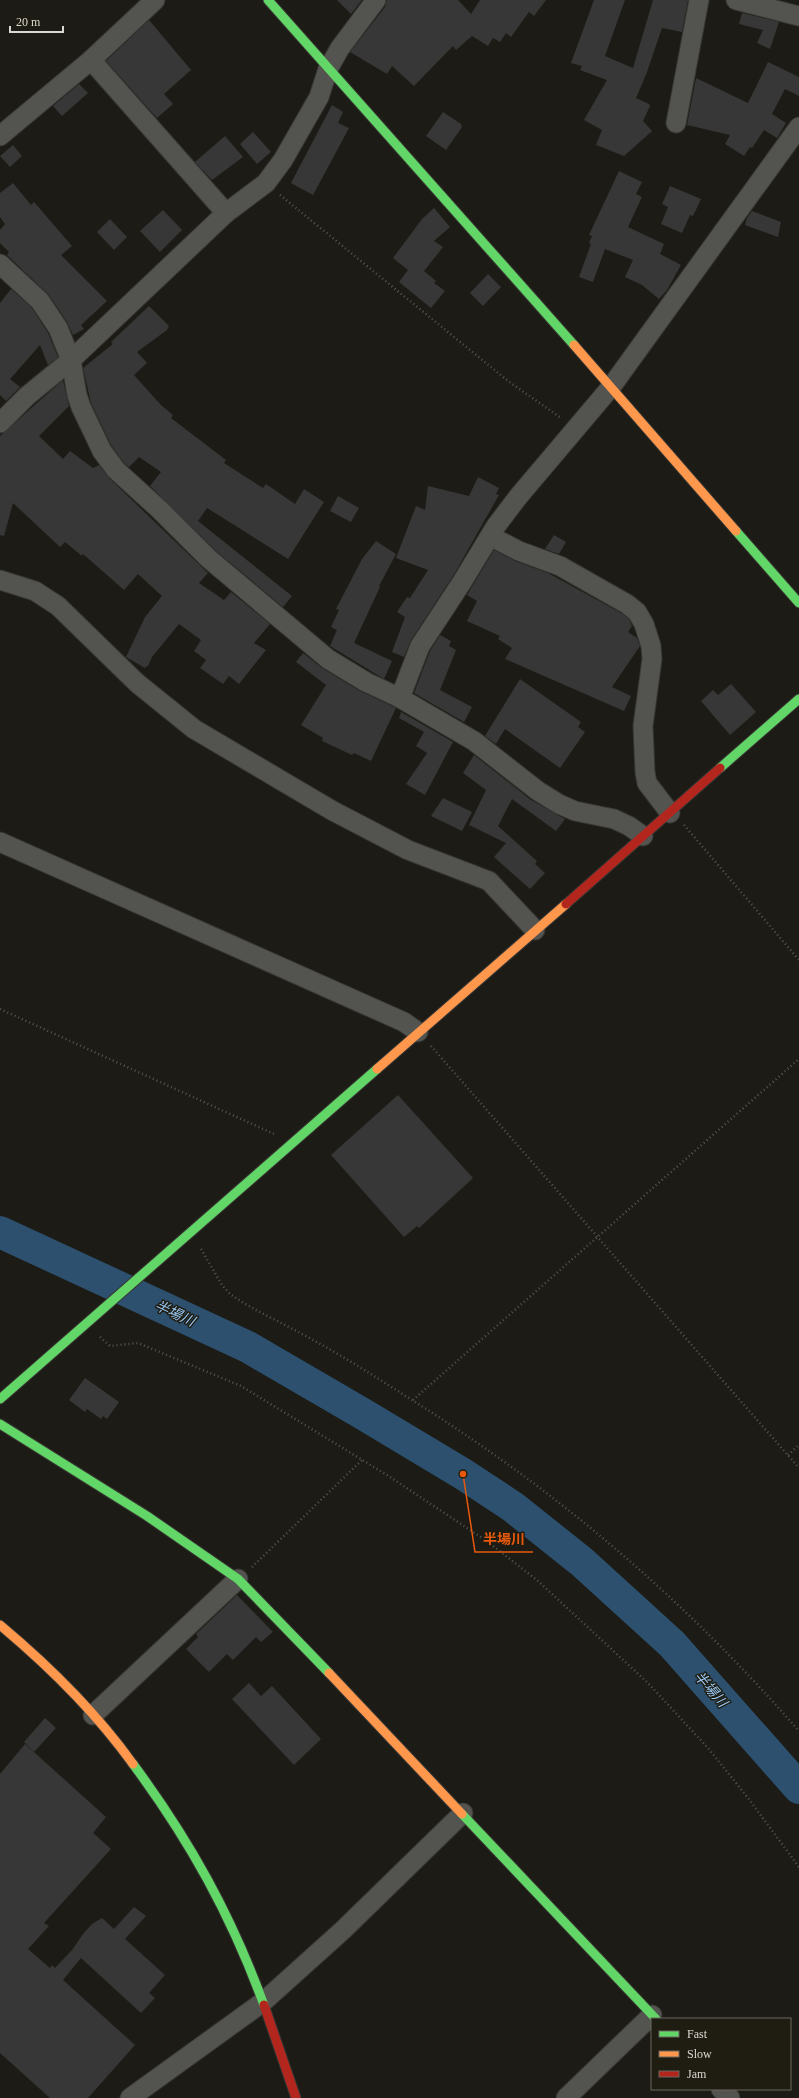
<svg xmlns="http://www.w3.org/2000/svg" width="799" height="2098" font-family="'Times New Roman','Noto Sans JP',serif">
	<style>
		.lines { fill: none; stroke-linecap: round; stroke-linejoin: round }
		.river { stroke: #2c506e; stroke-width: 32 }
		.building { fill: #383737 }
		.street-casing { stroke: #383734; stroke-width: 21 }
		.fast-casing { stroke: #383734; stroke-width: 11 }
		.slow-casing { stroke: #383734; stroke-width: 11 }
		.jam-casing { stroke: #383734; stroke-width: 11 }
		.path { stroke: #565651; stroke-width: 2.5; stroke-dasharray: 1 3; stroke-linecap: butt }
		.street { stroke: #53534f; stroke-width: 19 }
		.fast { stroke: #63d668; stroke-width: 9 }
		.slow { stroke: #ff974d; stroke-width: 9 }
		.jam { stroke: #b3261e; stroke-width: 9 }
		.labels { text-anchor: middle; stroke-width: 3; stroke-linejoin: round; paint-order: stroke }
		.water-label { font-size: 14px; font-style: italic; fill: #99c9f6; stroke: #1f1d12 }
		.leader { fill: none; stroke: #e8590c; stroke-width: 1.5 }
		.callout-dot { fill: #e8590c; stroke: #1f1d12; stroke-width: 1.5 }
		.callout-label { font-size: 14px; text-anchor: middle; font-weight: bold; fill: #e8590c; stroke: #1f1d12; stroke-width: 3; stroke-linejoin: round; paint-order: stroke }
	</style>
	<rect width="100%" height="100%" fill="#1c1b15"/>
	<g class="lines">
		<path class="river" d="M0,1232L248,1347L363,1414L463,1474L513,1507L582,1562L672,1644L799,1788"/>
	</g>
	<g class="building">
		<path d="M337,0H362L351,14Z"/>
		<path d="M387,0H458L471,14L480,0H546L534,16L529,12L511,37L506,33L500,42L493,38L488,46L472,36L456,50L453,46L414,86L392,66L387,74L350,52L385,7Z"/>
		<path d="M594,0H625L605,56L633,68L653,0H688L682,32L662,28L647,72L636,98L649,104L650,106L643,121L652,131L624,156L596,145L602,130L584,120L607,80L580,70L582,66L571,63Z"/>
		<path d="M742,13L779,22L770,49L757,43L763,30L739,24Z"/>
		<path d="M149,20L191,70L164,94L173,104L157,118L106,61Z"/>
		<path d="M768,62L799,77V96L785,89L772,114L786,123L777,138L764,130L752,148L750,147L744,156L725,144L730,135L687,125L696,78L748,103Z"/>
		<path d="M79,84L88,93L62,116L53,106Z"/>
		<path d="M332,105L343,112L338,123L349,128L313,195L291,183Z"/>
		<path d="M443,112L461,124L462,127L446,150L426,136Z"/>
		<path d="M253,132L271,152L257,164L240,144Z"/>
		<path d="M225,136L243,157L212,180L195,162Z"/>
		<path d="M13,145L22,156L10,167L0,156Z"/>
		<path d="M619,171L642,182L636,194L642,197L628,227L664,244L660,254L681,265L667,290L659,299L642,285L625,277L633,260L605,249L593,282L579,277L591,244L589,243L592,236L589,235Z"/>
		<path d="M13,183L31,205L34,202L72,246L61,255L107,301L81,325L84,329L73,335L67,322L49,295L7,255L9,252L0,243V230L5,224L0,217V193Z"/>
		<path d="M670,186L701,199L693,216L690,215L682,233L661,224L668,207L662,204Z"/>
		<path d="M434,208L450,227L434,241L443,247L424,271L436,281L434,283L445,291L431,308L399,282L408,270L393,258L422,219Z"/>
		<path d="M163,210L182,230L160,252L140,231Z"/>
		<path d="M752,211L781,222L778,237L745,225L747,218Z"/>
		<path d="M110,219L127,237L114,250L97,232Z"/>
		<path d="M488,274L501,287L483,306L470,293Z"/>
		<path d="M11,289L32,308L48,333L58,357L48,365L40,345L10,379L20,387L6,401L0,395V303Z"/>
		<path d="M149,306L169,326L167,330L137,352L147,363L134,375L161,405L173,415L171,418L226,460L224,463L263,488L266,484L295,504L304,489L324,502L288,559L207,508L198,521L292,596L283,607L215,550L150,486L161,472L139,457L129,467L124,463L111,445L91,403L83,368L113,344L111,342Z"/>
		<path d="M63,380L69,406L39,436L63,459L70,451L93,468L99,465L109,478L208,573L199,583L224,600L231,592L270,624L254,643L266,650L239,684L229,676L223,684L200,668L206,660L194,651L201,640L179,624L152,657L148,666H147L145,668L126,657L145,617L162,596L138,574L124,590L83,554L82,556L65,542L60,547L13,503L4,536L0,535V436Z"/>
		<path d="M478,477L499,488L496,494L499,495L453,576L411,640L404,657L392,652L405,617L397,612L407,597L410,598L428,570L396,558L416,506L425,510L428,486L469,496Z"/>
		<path d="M338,496L359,508L351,522L330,511Z"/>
		<path d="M554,535L566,542L559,554L545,549Z"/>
		<path d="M376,541L396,554L379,586L380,587L354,643L392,661L384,679L330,646L337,630L331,627L339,610L336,609L362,559Z"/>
		<path d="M494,550L515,561L548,573L621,613L629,619L632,626L628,632L637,638L640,646L612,687L631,696L624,711L505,659L512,648L498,639L500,636L467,621L477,601L467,595Z"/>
		<path d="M440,635L451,641L449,646L456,650L440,690L472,707L464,722L414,693L430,651Z"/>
		<path d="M303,653L322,668L360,691L396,708L371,761L354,753L352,755L322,741L323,738L301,725L326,685L296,662Z"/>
		<path d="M520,679L581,722L578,727L585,732L560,768L505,729L496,744L485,736Z"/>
		<path d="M731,684L756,712L730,735L701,701L713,690L718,695Z"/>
		<path d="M401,712L453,742L425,795L406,784L427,753L416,746L424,732L399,718Z"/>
		<path d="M474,755L531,800L565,819L556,831L512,799L498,826L537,861L535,864L545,873L530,889L494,857L506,843L469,825L486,790L463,773Z"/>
		<path d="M443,798L472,812L462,831L431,816Z"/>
		<path d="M398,1095L473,1178L419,1228L417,1226L404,1237L331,1155Z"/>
		<path d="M85,1378L119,1402L107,1419L103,1416L101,1419L87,1409L85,1412L69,1400Z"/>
		<path d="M237,1595L273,1632L261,1642L256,1637L233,1660L227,1654L209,1672L186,1649L198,1637L196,1634Z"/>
		<path d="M249,1683L261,1696L272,1686L321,1739L294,1765L232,1699Z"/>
		<path d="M45,1718L56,1728L34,1752L24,1742Z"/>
		<path d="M25,1744L106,1817L93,1833L111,1849L44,1923L49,1926L28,1949L50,1968L52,1965L55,1968L72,1950L83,1934L92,1924L102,1918L114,1929L134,1907L146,1916L125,1939L165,1975L149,1993L155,1998L141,2013L81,1958L63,1980L135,2045L88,2098H50L0,2053V1774Z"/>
	</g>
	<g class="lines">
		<defs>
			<g id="street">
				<path d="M736,0L799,16"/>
				<path d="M91,60L226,213"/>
				<path d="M676,123L699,0"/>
				<path d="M0,136L91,60L155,0"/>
				<path d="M0,264L40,301L58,328L71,360L77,395L81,407L102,451L116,470L159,509L208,558L328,659L366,682L400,698L474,741L538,791L559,804L575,811L614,819L629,826L643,836"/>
				<path d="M0,423L27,396L71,360L226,213L266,183L283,160L319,97L328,69L340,48L376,0"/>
				<path d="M490,536L519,551L560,566L627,604L637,612L644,624L651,646L652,659L643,726L645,772L647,783L670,813"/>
				<path d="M0,580L35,591L58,606L137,683L194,729L333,811L408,850L489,881L535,930"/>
				<path d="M400,698L420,646L462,582L496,526L518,497L611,387L799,127"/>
				<path d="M0,842L404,1022L418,1032"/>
				<path d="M93,1715L238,1579"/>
				<path d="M721,2089L730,2098"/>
				<path d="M130,2098L263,2002L343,1930L463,1813"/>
				<path d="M566,2098L652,2015"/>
			</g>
			<g id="fast">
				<path d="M268,0L574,345"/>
				<path d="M736,531L799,603"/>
				<path d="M720,768L799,699"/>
				<path d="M0,1399L377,1069"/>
				<path d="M0,1424L147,1516L238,1579L329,1673"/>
				<path d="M133,1764C190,1841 231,1915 264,2005"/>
				<path d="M462,1814L656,2019"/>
			</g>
			<g id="slow">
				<path d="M574,345L736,531"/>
				<path d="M377,1069L566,904"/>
				<path d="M0,1625C49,1666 95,1711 133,1764"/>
				<path d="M329,1673L462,1814"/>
			</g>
			<g id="jam">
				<path d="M566,904L720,768"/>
				<path d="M264,2005L296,2098"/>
			</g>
		</defs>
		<use href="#street" class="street-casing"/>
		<use href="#fast" class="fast-casing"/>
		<use href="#slow" class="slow-casing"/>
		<use href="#jam" class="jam-casing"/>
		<g class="path">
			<path d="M280,195L508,381L561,418"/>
			<path d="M684,825L799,960"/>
			<path d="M0,1009L274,1134"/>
			<path d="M431,1046L799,1468"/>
			<path d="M201,1249L222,1285L230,1294C256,1312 285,1324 313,1340C346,1358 379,1379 412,1400C559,1492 685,1600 799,1731"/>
			<path d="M100,1337L110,1346L138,1343L241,1386L387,1475L488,1542L538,1581L648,1683L708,1748L748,1798L799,1867"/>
			<path d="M413,1400L799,1059"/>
			<path d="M788,1455L799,1445"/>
			<path d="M252,1567L362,1460"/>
		</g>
		<use href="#street" class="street"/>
		<use href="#fast" class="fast"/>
		<use href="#slow" class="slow"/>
		<use href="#jam" class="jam"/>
	</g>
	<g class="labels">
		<g class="water-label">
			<text transform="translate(175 1313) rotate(25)" y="5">半場川</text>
			<text transform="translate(711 1689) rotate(49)" y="5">半場川</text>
		</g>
	</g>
	<path class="leader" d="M463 1474L475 1552H533"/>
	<circle class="callout-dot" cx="463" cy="1474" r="4"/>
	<g class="callout-label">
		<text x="504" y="1544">半場川</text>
	</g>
	<rect x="651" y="2018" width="140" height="72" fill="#1f1d12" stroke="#6a685f"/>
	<rect x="659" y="2031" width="20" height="6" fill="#63d668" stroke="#6a685f"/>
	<text x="687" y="2038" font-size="12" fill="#dad9d2">Fast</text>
	<rect x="659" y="2051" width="20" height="6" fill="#ff974d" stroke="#6a685f"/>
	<text x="687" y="2058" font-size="12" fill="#dad9d2">Slow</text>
	<rect x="659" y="2071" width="20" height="6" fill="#b3261e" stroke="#6a685f"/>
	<text x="687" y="2078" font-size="12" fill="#dad9d2">Jam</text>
	<path d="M10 26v6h53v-6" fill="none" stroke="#dad9d2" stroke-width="2"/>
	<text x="16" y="26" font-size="12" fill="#dad9d2" stroke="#1f1d12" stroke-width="3" paint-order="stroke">20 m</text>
</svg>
